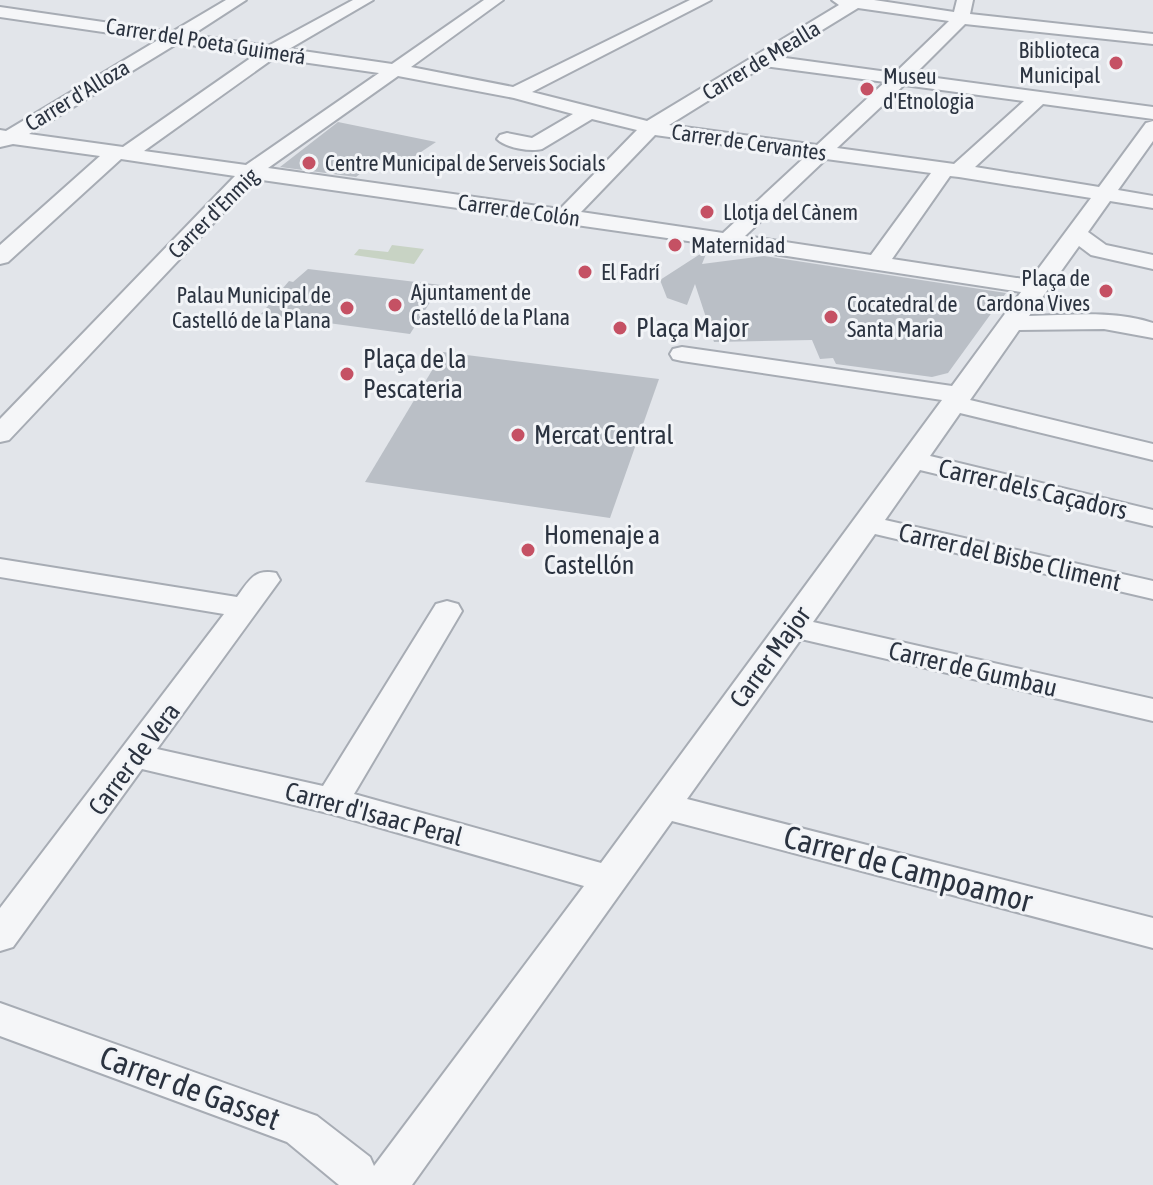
<svg xmlns="http://www.w3.org/2000/svg" width="1153" height="1185" font-family="'Asap Condensed',sans-serif">
	<style>
		.green { fill: #c8d3c4 }
		.building { fill: #babfc6 }
		.lines { fill: none; stroke-linecap: round; stroke-linejoin: round }
		.street-casing { stroke: #a7acb4; stroke-width: 4 }
		.street { fill: #f5f6f8; fill-rule: evenodd }
		.poi-dot { fill: #c55164; stroke: #f2f4f7; stroke-width: 3 }
		.labels { text-anchor: middle; stroke-width: 6; stroke-linejoin: round; paint-order: stroke }
		.far-street-label { font-size: 22px; fill: #2b3340; stroke: #f2f4f7 }
		.far-poi-label { font-size: 22px; fill: #2b3340; stroke: #f2f4f7; text-anchor: start }
		.poi-label { font-size: 26px; fill: #2b3340; stroke: #f2f4f7; text-anchor: start }
		.street-label { font-size: 26px; fill: #2b3340; stroke: #f2f4f7 }
		.near-street-label { font-size: 32px; fill: #2b3340; stroke: #f2f4f7 }
	</style>
	<rect width="100%" height="100%" fill="#e2e5ea"/>
	<path class="green" d="M392,245L424,249L414,264L354,255L359,249L388,252Z"/>
	<g class="building">
		<path d="M338,122L436,142L403,164L377,160L356,177L280,167Z"/>
		<path d="M708,249L702,264L764,256L1006,293L948,373L932,377L836,364L833,358L820,359L812,340L714,342L695,284L687,305L667,298L660,280Z"/>
		<path d="M308,269L441,285L410,334L261,314L289,281L293,282Z"/>
		<path d="M443,352L659,379L610,518L365,482Z"/>
	</g>
	<g class="lines">
		<defs>
			<path id="street" d="M226,0H246L192,35L268,46L353,0H373L289,49L392,64L484,0H503L411,67L513,87L690,0H711L532,92L647,121L839,5L832,0H874L954,12L957,0H973L970,14L1153,34V44L965,24L914,75L1153,107V119L1043,104L975,167L1099,187L1146,123L1153,121V141L1118,190L1153,196V208L1110,201L1088,232L1106,245L1153,255V269L1091,255L1079,246L1029,316C1070,315 1114,310 1153,323V338L1104,329L1019,330L970,400L1153,444V460L960,413L930,456L1153,510V526L920,470L885,520L1153,581V599L875,534L813,622L1153,699V721L801,639L687,799L1153,918V948L672,821L412,1185H339L287,1142L0,1036V1003L317,1116L370,1157L374,1166L584,886L332,814L142,769L13,947L0,951V908L224,614L0,577V559L237,597C249,581 254,568 276,573L280,580L157,749L323,786L436,604L447,601L458,604L462,611L354,794L601,863L942,400L682,361L673,359L670,354L673,349L682,347L952,386L1021,292L709,244L255,179L9,440L0,442V419L235,176L121,159L8,262L0,264V245L100,156L13,144L0,147V130L6,131L158,40L0,17V7L172,32ZM858,8L949,21L895,73L778,57ZM178,43L255,55L123,147L29,134ZM274,58L379,73L246,165L144,151ZM764,66L885,82L817,145L669,125ZM398,76L514,98L573,114L532,138L507,133L500,135L497,139C506,148 530,152 542,149L592,119L637,130L560,209L268,168ZM904,85L1024,101L954,164L837,148ZM655,135L806,156L723,233L581,212ZM826,159L931,173L871,255L745,236ZM950,176L959,177L1091,198L1030,280L892,259Z"/>
		</defs>
		<use href="#street" class="street-casing"/>
		<use href="#street" class="street"/>
	</g>
	<g class="poi-dot">
		<circle cx="1116" cy="63" r="8"/>
		<circle cx="867" cy="89" r="8"/>
		<circle cx="309" cy="163" r="8"/>
		<circle cx="707" cy="212" r="8"/>
		<circle cx="675" cy="245" r="8"/>
		<circle cx="585" cy="272" r="8"/>
		<circle cx="1106" cy="291" r="8"/>
		<circle cx="395" cy="305" r="8"/>
		<circle cx="347" cy="308" r="8"/>
		<circle cx="831" cy="317" r="8"/>
		<circle cx="620" cy="328" r="8"/>
		<circle cx="347" cy="374" r="8"/>
		<circle cx="518" cy="435" r="8"/>
		<circle cx="528" cy="550" r="8"/>
	</g>
	<g class="labels">
		<g class="far-street-label">
			<text transform="translate(206 41) rotate(9)" y="8">Carrer del Poeta Guimerá</text>
			<text transform="translate(761 60) rotate(-31)" y="8">Carrer de Mealla</text>
			<text transform="translate(77 95) rotate(-31)" y="8">Carrer d'Alloza</text>
			<text transform="translate(749 142) rotate(8)" y="8">Carrer de Cervantes</text>
			<text transform="translate(519 210) rotate(8)" y="8">Carrer de Colón</text>
			<text transform="translate(213 213) rotate(-45)" y="8">Carrer d'Enmig</text>
		</g>
		<g class="far-poi-label">
			<text x="1100" y="58" text-anchor="end">Biblioteca<tspan x="1100" dy="25">Municipal</tspan></text>
			<text x="883" y="84">Museu<tspan x="883" dy="25">d'Etnologia</tspan></text>
			<text x="325" y="171">Centre Municipal de Serveis Socials</text>
			<text x="723" y="220">Llotja del Cànem</text>
			<text x="691" y="253">Maternidad</text>
			<text x="601" y="280">El Fadrí</text>
			<text x="1090" y="286" text-anchor="end">Plaça de<tspan x="1090" dy="25">Cardona Vives</tspan></text>
			<text x="411" y="300">Ajuntament de<tspan x="411" dy="25">Castelló de la Plana</tspan></text>
			<text x="331" y="303" text-anchor="end">Palau Municipal de<tspan x="331" dy="25">Castelló de la Plana</tspan></text>
			<text x="847" y="312">Cocatedral de<tspan x="847" dy="25">Santa Maria</tspan></text>
		</g>
		<g class="poi-label">
			<text x="636" y="337">Plaça Major</text>
			<text x="363" y="368">Plaça de la<tspan x="363" dy="30">Pescateria</tspan></text>
			<text x="534" y="444">Mercat Central</text>
			<text x="544" y="544">Homenaje a<tspan x="544" dy="30">Castellón</tspan></text>
		</g>
		<g class="street-label">
			<text transform="translate(1033 489) rotate(13)" y="9">Carrer dels Caçadors</text>
			<text transform="translate(1010 557) rotate(13)" y="9">Carrer del Bisbe Climent</text>
			<text transform="translate(770 657) rotate(-54)" y="9">Carrer Major</text>
			<text transform="translate(973 669) rotate(13)" y="9">Carrer de Gumbau</text>
			<text transform="translate(134 759) rotate(-53)" y="9">Carrer de Vera</text>
			<text transform="translate(374 814) rotate(15)" y="9">Carrer d'Isaac Peral</text>
		</g>
		<g class="near-street-label">
			<text transform="translate(908 869) rotate(15)" y="11">Carrer de Campoamor</text>
			<text transform="translate(190 1088) rotate(20)" y="11">Carrer de Gasset</text>
		</g>
	</g>
</svg>
